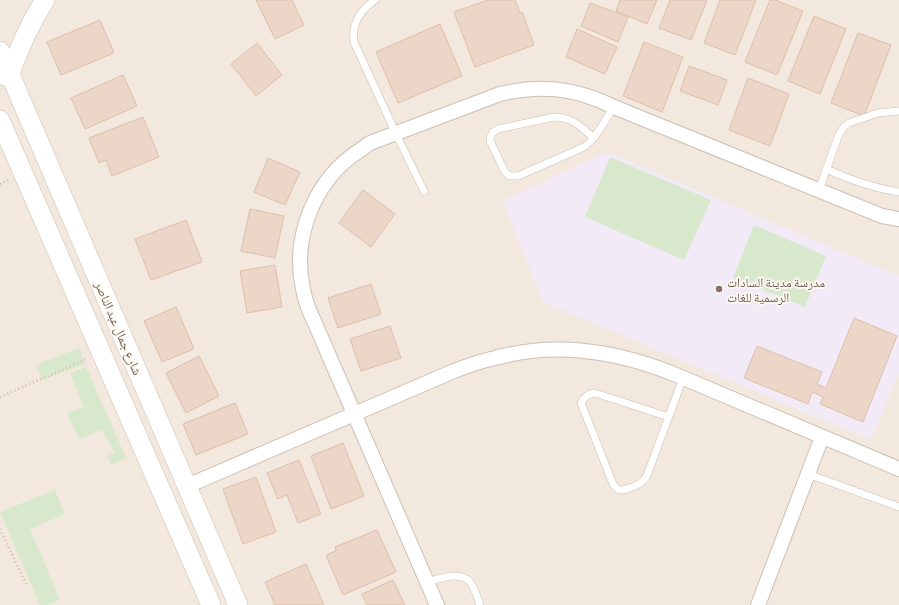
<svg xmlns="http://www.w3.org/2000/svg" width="899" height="605" font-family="'Sofia Sans Condensed','Noto Naskh Arabic',sans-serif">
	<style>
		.residential { fill: #f2e8dd }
		.education { fill: #f3eaf8 }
		.green { fill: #d8e8cd }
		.building { fill: #ebd6c7; stroke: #debfab }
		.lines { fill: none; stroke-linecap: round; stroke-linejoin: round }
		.lane-casing { stroke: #cdbfb4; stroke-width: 8 }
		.street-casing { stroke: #cdbfb4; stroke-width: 16 }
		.secondary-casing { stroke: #cfbfb2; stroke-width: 20 }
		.path { stroke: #d3bbab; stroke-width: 2.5; stroke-dasharray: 1 3; stroke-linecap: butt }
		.lane { stroke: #fff; stroke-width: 7 }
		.street { stroke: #fff; stroke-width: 14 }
		.secondary { stroke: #fff; stroke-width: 19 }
		.education-dot { fill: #8d6e63; stroke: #fefaf4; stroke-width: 1.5 }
		.labels { text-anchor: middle; stroke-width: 3.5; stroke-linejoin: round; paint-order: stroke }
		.education-label { font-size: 13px; fill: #785e54; stroke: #fefaf4; text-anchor: start }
		.street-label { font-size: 13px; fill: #755f52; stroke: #fefaf4 }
	</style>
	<rect width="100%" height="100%" fill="#fbf6ee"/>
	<rect class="residential" x="0" y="0" width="899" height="605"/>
	<path class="education" d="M607,152L899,276V373L871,440L543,302L503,201Z"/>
	<g class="green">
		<path d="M610,157L711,200L684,260L585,217Z"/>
		<path d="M754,225L826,256L805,307L733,278Z"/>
		<path d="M79,348L85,364L42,380L36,365Z"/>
		<path d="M86,367L126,458L111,465L107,456L115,453L102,430L79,439L67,413L84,407L70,373Z"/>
		<path d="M55,490L65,514L30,529L60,600L47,605H40L0,512Z"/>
	</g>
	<g class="building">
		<path d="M256,0H292L304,25L275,39Z"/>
		<path d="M488,0H515L520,13L522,12L534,45L475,67L454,12Z"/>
		<path d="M620,0H657L647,24L616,11Z"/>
		<path d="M670,0H707L691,40L659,28Z"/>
		<path d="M720,0H756L735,55L704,43Z"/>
		<path d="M770,0H775L803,11L777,75L745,62Z"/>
		<path d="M590,3L628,17L618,42L581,26Z"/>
		<path d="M814,16L846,29L820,94L788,81Z"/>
		<path d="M100,20L114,53L61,75L47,42Z"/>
		<path d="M440,24L462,76L398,103L376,52Z"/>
		<path d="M577,29L617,47L605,74L566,57Z"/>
		<path d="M858,33L891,45L864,116L831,103Z"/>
		<path d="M644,42L683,57L662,112L623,96Z"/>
		<path d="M257,43L282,75L256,96L231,64Z"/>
		<path d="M689,66L727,80L718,105L680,91Z"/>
		<path d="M123,75L137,106L85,129L71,98Z"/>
		<path d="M748,78L789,94L770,146L729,130Z"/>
		<path d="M143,117L159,157L112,176L106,160L99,163L89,138Z"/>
		<path d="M268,158L300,172L285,205L254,192Z"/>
		<path d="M363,190L395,214L371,247L339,223Z"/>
		<path d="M250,209L284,216L275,258L241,251Z"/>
		<path d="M186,220L202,262L151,280L135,239Z"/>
		<path d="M275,265L282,307L247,313L240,271Z"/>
		<path d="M371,284L381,314L338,328L328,298Z"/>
		<path d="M176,307L194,349L162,362L144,321Z"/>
		<path d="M854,318L897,336L863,422L820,404L823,397L812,392L808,404L744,378L757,346L822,372L817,384L826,388Z"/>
		<path d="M390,326L401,358L361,371L350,339Z"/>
		<path d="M199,356L219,396L186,413L166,373Z"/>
		<path d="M235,403L248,434L196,455L183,424Z"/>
		<path d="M343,443L364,496L331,509L311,456Z"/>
		<path d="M299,460L321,514L298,523L287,495L278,499L267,473Z"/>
		<path d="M256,477L276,532L243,544L223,489Z"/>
		<path d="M377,530L396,572L343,595L326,555L336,551L335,547Z"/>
		<path d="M306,564L324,605H275L265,582Z"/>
		<path d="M393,580L405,605H367L362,594Z"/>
	</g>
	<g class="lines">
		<defs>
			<g id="lane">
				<path d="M375,0C359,12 352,23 354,42L396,134L424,191"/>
				<path d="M594,138C580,126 574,118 554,117L498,129C492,132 490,135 490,141L505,172L510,176H518L584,147L594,138L614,107"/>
				<path d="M826,169C850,180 873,188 899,192"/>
				<path d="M819,190L839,134L844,127L849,123L878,113L899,111"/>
				<path d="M669,417L595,393C588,394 584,397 581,403L613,484C615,487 617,490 621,490C626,490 639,485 643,481C645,479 647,476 648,473L683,378"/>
				<path d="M808,474L899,507"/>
				<path d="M427,582C439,579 459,570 470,582C474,586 478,599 480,605"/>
			</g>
			<g id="street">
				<path d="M187,486L454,371C467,366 481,361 495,358C555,342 611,350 669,372L899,469"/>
				<path d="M437,605L314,321C309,311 305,300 303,289C293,244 309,195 343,163C351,156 360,150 370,143L500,94C541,84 576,88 614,107L882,216L899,219"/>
				<path d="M758,605L822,437"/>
			</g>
			<g id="secondary">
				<path d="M0,51L238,605"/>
				<path d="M5,76L10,74C19,48 30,23 45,0"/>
				<path d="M0,120L211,605"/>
			</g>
		</defs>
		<use href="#lane" class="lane-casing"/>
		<use href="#street" class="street-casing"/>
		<use href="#secondary" class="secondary-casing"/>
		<g class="path">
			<path d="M0,184L9,180"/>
			<path d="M0,397L87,359"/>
			<path d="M0,529L26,584"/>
		</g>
		<use href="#lane" class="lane"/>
		<use href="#street" class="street"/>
		<use href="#secondary" class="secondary"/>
	</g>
	<circle class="education-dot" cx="719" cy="289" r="4"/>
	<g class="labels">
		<g class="education-label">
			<text x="727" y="287">مدرسة مدينة السادات<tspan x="727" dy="15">الرسمية للغات</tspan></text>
		</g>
		<g class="street-label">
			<text transform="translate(119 328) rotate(67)" y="5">شارع جمال عبد الناصر</text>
		</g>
	</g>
</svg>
